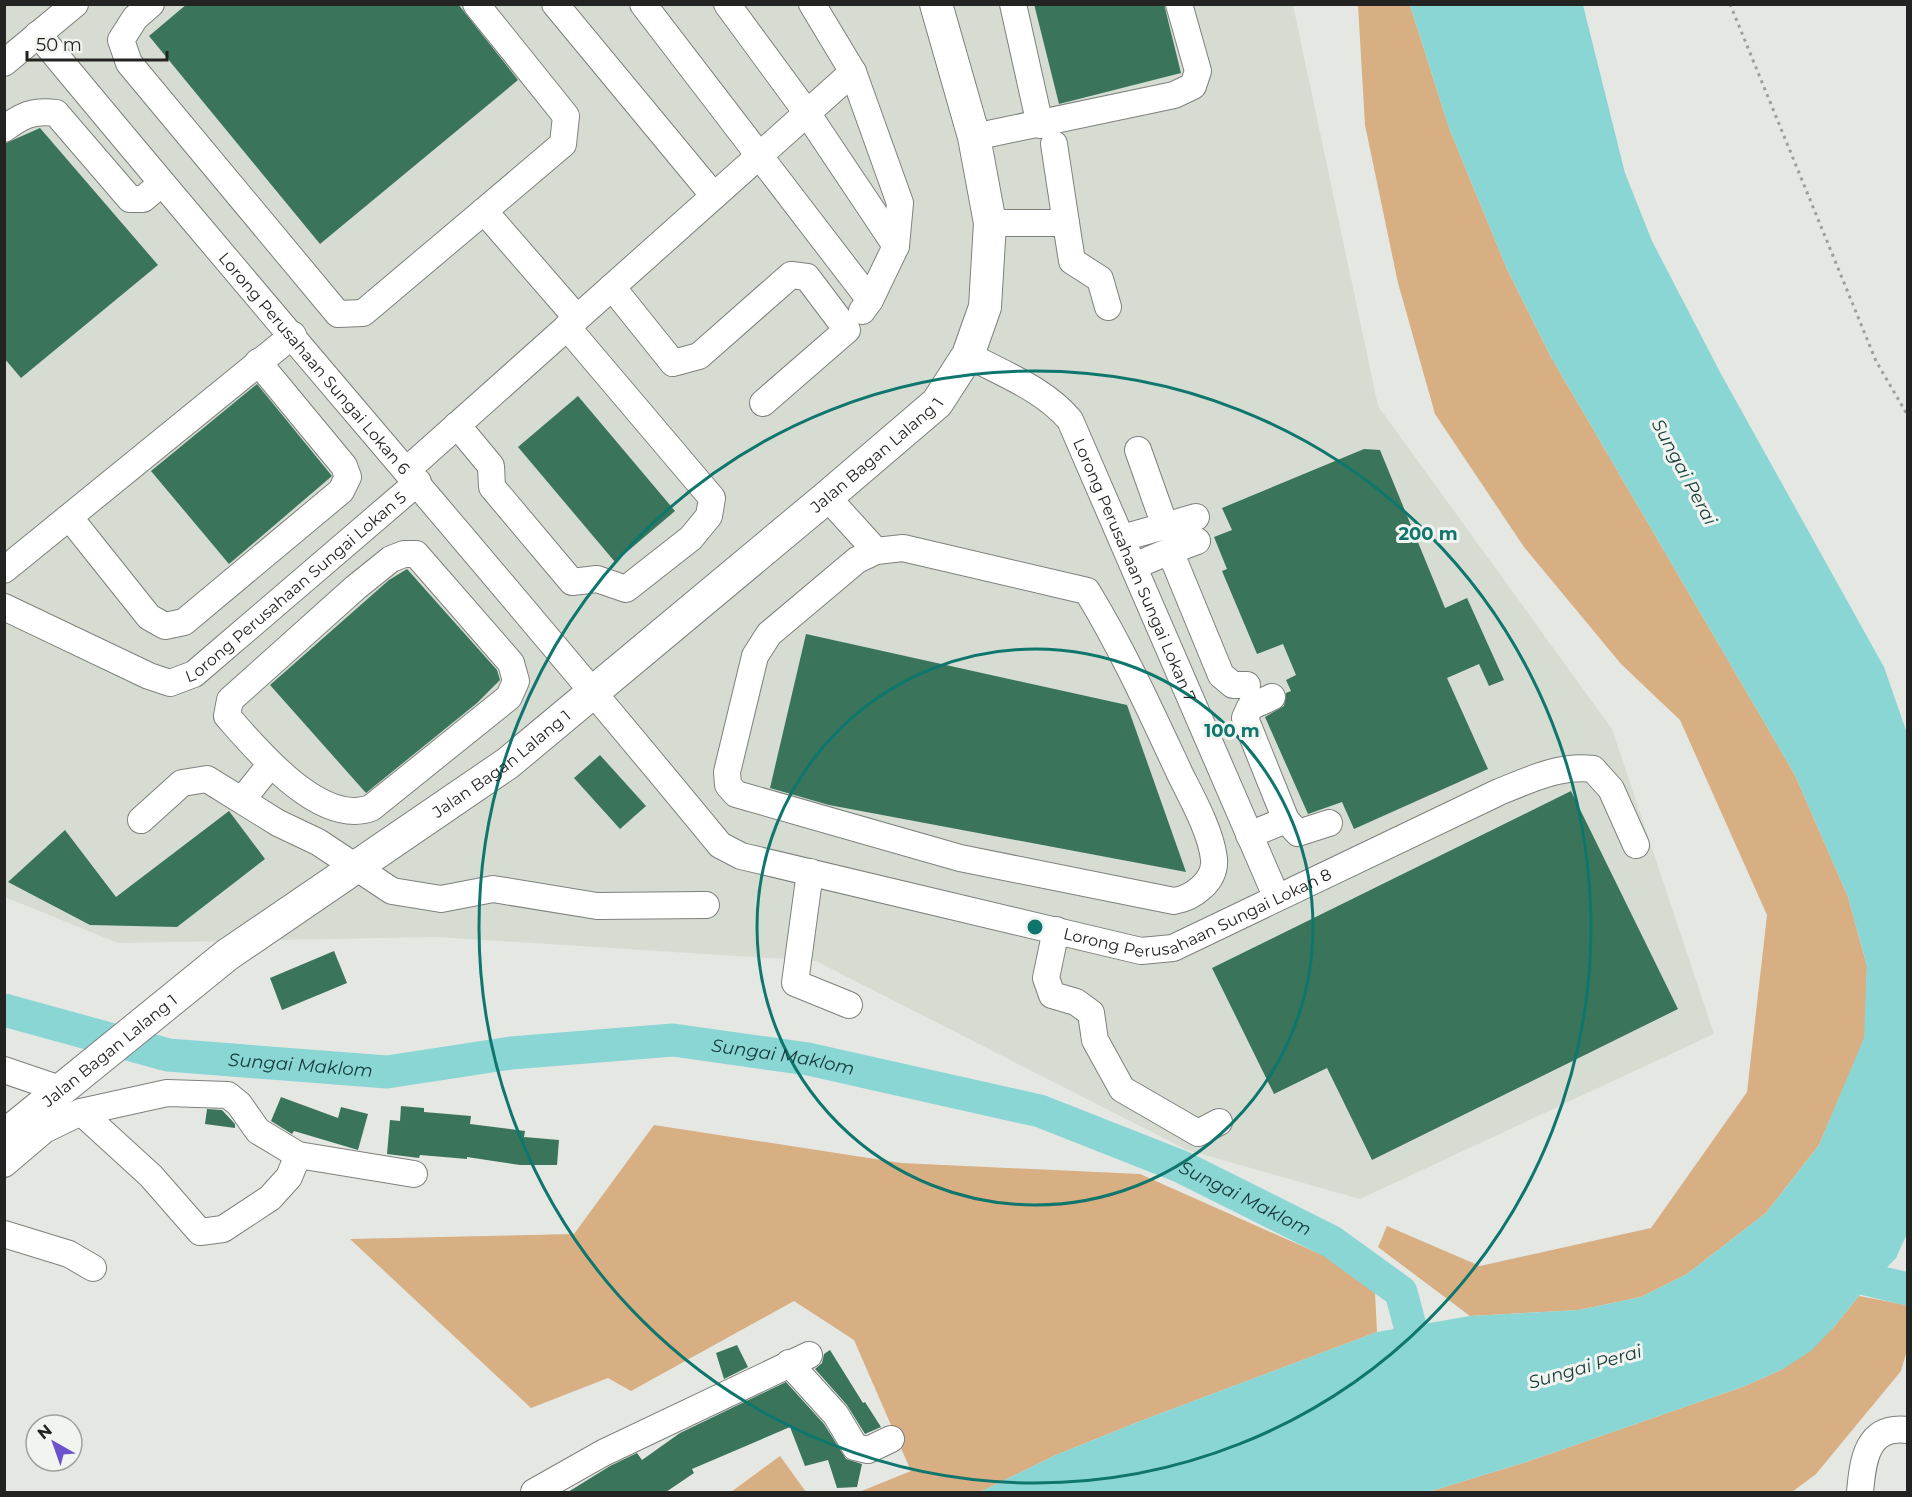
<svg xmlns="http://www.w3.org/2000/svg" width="1912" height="1497" font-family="Montserrat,sans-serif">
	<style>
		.built { fill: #d6dcd2 }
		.forest { fill: #d7af82 }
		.water { fill: #8ad6d5 }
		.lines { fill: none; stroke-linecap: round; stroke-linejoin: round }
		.river { stroke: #8ad6d5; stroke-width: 33 }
		.building { fill: #3a755b }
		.minor-casing { stroke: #7e807d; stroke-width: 28 }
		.major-casing { stroke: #7e807d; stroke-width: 34 }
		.path { stroke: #9e9f9c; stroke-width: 3; stroke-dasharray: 3 4.5; stroke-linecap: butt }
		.minor { stroke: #fff; stroke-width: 26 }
		.major { stroke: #fff; stroke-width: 32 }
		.ring { fill: none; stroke: #0f766e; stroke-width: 3 }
		.labels { text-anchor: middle; stroke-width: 6; stroke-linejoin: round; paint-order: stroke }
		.street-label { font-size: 16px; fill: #232322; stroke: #f2f4f0 }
		.water-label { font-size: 18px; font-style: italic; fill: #133938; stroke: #f2f4f0 }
		.centre { fill: #0f766e; stroke: #f2f4f0; stroke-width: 3 }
		.ring-label { font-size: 18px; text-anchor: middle; font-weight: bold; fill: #0f766e; stroke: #f2f4f0; stroke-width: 6; stroke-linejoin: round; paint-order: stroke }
	</style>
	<rect width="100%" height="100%" fill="#e5e7e3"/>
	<path class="built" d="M4,5H1293L1378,406L1612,729L1714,1034L1360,1199L1187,1150L816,961L435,937L118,943L5,897Z"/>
	<g class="forest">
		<path d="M1358,5H1410L1449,128L1507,269L1551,357L1795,775L1848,897L1867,966L1865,1038L1819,1145L1766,1213L1687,1274L1641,1297L1579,1310L1470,1316L1378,1247L1387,1226L1480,1266L1651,1228L1747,1092L1767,915L1680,720L1621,664L1524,547L1435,414L1398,283L1365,125Z"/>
		<path d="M654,1125L901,1163L1140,1174L1338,1262L1375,1292L1377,1332L1138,1422L1056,1455L980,1492H859L911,1471L854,1340L794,1301L631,1391L608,1378L531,1408L350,1239L574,1234Z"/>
		<path d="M1859,1296L1907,1305V1350L1901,1371L1816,1474L1792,1492H1428L1523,1463L1745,1386L1783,1369L1833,1328Z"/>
		<path d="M780,1456L806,1492H731Z"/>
	</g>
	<path class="water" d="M1410,5H1583L1625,173L1652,241L1721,374L1884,667L1908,736L1907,1234L1896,1258L1859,1296L1833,1328L1811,1351L1783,1369L1745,1386L1523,1463L1428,1492H980L1056,1455L1138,1422L1377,1332L1470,1316L1579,1310L1641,1297L1687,1274L1766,1213L1819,1145L1864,1038L1867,966L1848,897L1795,775L1551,357L1507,269L1449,128Z"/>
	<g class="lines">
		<g class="river">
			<path id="s1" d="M4,1010L168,1055L387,1072L511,1053L673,1040L808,1059L1040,1111L1182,1167L1332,1242L1401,1292L1410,1326V1371"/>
			<path d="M1831,1271L1908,1289"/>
		</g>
	</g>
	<g class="building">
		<path d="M187,4H458L518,80L320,244L149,36Z"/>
		<path d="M1034,4H1164L1181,73L1059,104Z"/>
		<path d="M40,128L158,265L21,378L4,358V144Z"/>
		<path d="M257,384L332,476L229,564L151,471Z"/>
		<path d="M578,396L675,511L615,562L518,447Z"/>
		<path d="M1364,449L1380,450L1445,608L1467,598L1504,680L1489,686L1479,664L1447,678L1488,769L1354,829L1342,802L1308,814L1265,717L1284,706L1286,693L1291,691L1286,680L1296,675L1283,644L1257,654L1222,571L1227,569L1214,537L1232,530L1222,508Z"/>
		<path d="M407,569L497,670L500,680L477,703L366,793L270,685L389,580Z"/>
		<path d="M806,634L1127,705L1186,872L829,805L770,788Z"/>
		<path d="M600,755L646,806L620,829L574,778Z"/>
		<path d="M1571,791L1678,1009L1372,1160L1327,1068L1274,1094L1212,968Z"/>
		<path d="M229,811L265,859L177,927L90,925L8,882L65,830L116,897Z"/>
		<path d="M334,951L347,983L282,1010L270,978Z"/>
		<path d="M281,1097L338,1118L341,1107L368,1114L358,1150L294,1131L292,1134L271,1121Z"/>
		<path d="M401,1106L424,1108V1112L471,1116L470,1124L525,1131L524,1137L559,1140L557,1165H520L467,1157V1159L420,1155L419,1158L387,1154L390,1120L400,1121Z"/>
		<path d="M207,1109L222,1110L235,1124V1128L205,1124Z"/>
		<path d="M737,1345L748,1367L724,1379L716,1353Z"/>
		<path d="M830,1350L863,1403L865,1402L881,1427L865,1434L847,1405L815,1369L822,1363L824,1354Z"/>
		<path d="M786,1382L824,1424L846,1459L862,1464L857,1487L837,1488L828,1460L805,1466L790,1427L692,1469L694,1473L666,1492H568L610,1466L637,1453L642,1460L680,1433Z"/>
	</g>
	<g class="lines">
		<defs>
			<g id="minor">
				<path d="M151,4L135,18L121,40L129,63L338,314L363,313L484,211"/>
				<path d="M476,4L566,116L563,144L484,211L577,318"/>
				<path d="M555,4L714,196"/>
				<path d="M643,4L870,300"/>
				<path d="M727,4L807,113L896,246"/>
				<path d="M812,4L853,72L900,203L896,246L870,300L862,311"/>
				<path d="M1013,4L1040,125"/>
				<path id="s2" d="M38,34C263,307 496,572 720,845L741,856L1141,951L1173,948L1499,792C1529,780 1559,765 1593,769L1611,789L1636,845"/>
				<path d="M4,63L75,4"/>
				<path d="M4,129C22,115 34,110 56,113L130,199H143L161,184"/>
				<path d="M974,137L1174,95L1193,86L1198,71L1179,4"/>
				<path d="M1054,144L1066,223"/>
				<path d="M990,223H1066L1072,261L1100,279L1108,307"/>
				<path d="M612,287L673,363L699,356L791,275L807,277L847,330L763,403"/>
				<path id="s3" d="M968,355C1003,374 1044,389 1070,420L1276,896"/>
				<path d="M457,425L491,466L492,487L572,582L597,579L626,589L691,538L709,516L712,498L567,327"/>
				<path d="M407,470L853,72"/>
				<path d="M827,497L876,551"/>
				<path d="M70,518L149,617L165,626L184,622L341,491L348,477L344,466L258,362"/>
				<path d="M1165,526L1196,517"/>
				<path d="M1122,538L1165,526L1138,450"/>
				<path d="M903,548L1087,591C1123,650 1151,712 1180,774C1192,798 1211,832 1214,859C1216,881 1193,898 1174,901L960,858L736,794L728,785L727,772L755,656L769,634L857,560L876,551Z"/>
				<path d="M1170,551L1197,541"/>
				<path d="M404,554H416L511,663L516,681L509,697L371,808C320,827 256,749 227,716L230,700L355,588L391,559Z"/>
				<path d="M1134,566L1170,551L1221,675L1233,685H1247"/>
				<path d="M4,570L293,335"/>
				<path id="s4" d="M4,607L149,676L170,683L194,674L418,482"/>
				<path d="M242,800L270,765"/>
				<path d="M141,820L182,783L207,779L278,823L318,842L392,891L441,899L493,889L597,906L706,905"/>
				<path d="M1286,820L1298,833L1329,823"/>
				<path d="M1249,835L1286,820L1245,718L1250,707L1272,697"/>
				<path d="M810,872L795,983L849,1005"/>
				<path d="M1056,930L1046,978L1052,995L1076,1002L1091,1013L1095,1040L1122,1089L1198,1133L1219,1122"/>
				<path d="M4,1070L60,1089"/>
				<path d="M81,1112L151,1176L200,1232L223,1229L270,1198L289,1177L298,1155"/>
				<path d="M4,1164L44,1130L81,1112L167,1093L228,1095L239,1104L258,1131L298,1155L414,1174"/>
				<path d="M4,1234L69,1254L93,1268"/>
				<path d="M789,1363L836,1415L855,1447L868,1450L891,1439"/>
				<path d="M534,1492L603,1453L809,1355"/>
				<path d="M1860,1492C1863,1461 1866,1425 1908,1430"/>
			</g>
			<g id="major">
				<path id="s5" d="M4,1136L227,955L508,763L827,497L937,403L968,355L985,307L990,223L974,137L936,4"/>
			</g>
		</defs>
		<use href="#minor" class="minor-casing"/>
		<use href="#major" class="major-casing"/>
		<path class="path" d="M1730,4L1876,361L1908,416"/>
		<use href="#minor" class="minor"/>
		<use href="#major" class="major"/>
	</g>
	<g class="ring">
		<circle cx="1035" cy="927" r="278"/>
		<circle cx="1035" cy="927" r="556"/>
	</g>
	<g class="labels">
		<g class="street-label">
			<text dy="6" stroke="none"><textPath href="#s2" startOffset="430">Lorong Perusahaan Sungai Lokan 6</textPath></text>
			<text dy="6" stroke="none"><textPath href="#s5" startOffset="1108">Jalan Bagan Lalang 1</textPath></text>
			<text dy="6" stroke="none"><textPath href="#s3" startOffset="285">Lorong Perusahaan Sungai Lokan 7</textPath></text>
			<text dy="6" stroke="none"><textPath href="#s4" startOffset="342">Lorong Perusahaan Sungai Lokan 5</textPath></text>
			<text dy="6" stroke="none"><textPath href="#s5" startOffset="622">Jalan Bagan Lalang 1</textPath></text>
			<text dy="6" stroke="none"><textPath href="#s2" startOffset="1558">Lorong Perusahaan Sungai Lokan 8</textPath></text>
			<text dy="6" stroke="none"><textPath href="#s5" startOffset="136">Jalan Bagan Lalang 1</textPath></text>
		</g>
		<g class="water-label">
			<text transform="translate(1684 472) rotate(62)" y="6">Sungai Perai</text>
			<text dy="6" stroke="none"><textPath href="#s1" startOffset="789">Sungai Maklom</textPath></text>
			<text dy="6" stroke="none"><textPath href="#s1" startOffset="303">Sungai Maklom</textPath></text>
			<text dy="6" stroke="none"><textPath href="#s1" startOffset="1275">Sungai Maklom</textPath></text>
			<text transform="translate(1585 1367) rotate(-16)" y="6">Sungai Perai</text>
		</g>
	</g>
	<circle cx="1035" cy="927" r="9" class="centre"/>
	<g class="ring-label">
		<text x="1428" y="540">200 m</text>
		<text x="1232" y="737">100 m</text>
	</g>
	<rect width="1912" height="1497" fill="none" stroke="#232322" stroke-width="12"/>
	<g transform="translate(54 1443) rotate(320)"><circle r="28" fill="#f2f4f0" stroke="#9fa09e" stroke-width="1.5"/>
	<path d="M0-4.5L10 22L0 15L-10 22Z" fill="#6c53cd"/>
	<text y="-9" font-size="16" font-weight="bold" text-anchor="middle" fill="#232322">N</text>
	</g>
	<path d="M27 51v9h140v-9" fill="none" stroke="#232322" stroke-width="3"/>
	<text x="36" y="51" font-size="18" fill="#232322" stroke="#f2f4f0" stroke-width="4.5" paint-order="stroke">50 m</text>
</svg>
